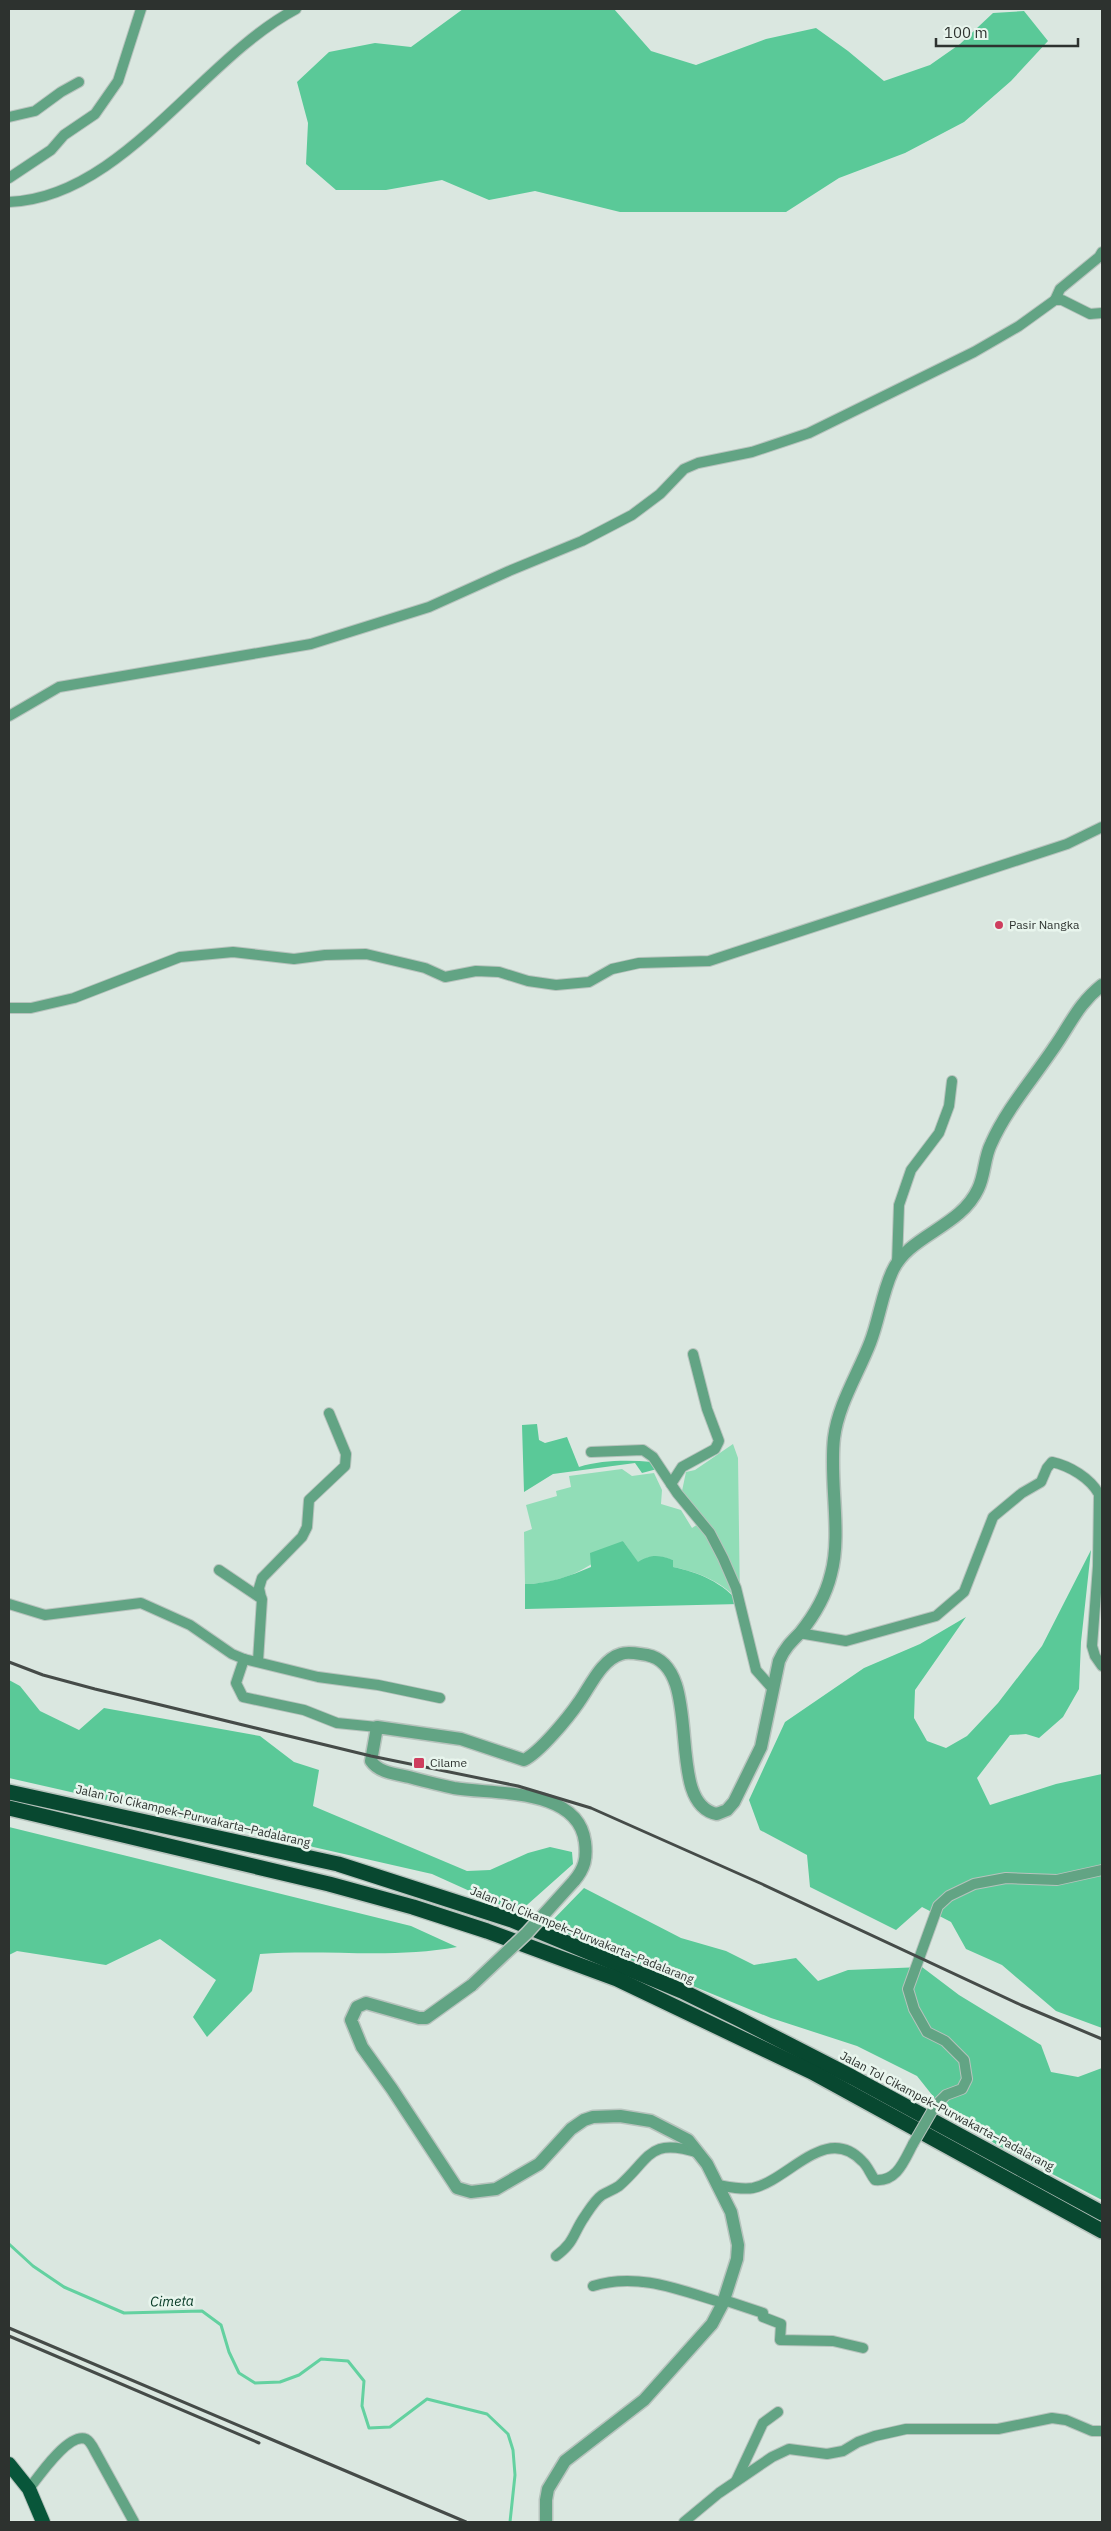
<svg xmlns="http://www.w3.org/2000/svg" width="1111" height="2531" font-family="'IBM Plex Sans',sans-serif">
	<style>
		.green { fill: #91ddb7 }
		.forest { fill: #5ac998 }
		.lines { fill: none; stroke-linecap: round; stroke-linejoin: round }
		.stream { stroke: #63d1a0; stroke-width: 3 }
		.minor-casing { stroke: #b7c3bd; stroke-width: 12 }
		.tertiary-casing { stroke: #b7c3bd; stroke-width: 15 }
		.trunk-casing { stroke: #b7c3bd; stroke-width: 16 }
		.motorway-casing { stroke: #b7c3bd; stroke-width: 18 }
		.minor { stroke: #62a484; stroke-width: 10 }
		.tertiary { stroke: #62a484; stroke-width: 12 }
		.trunk { stroke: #08563a; stroke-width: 14 }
		.motorway { stroke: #084830; stroke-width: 15 }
		.rail { stroke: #454b48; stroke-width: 3 }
		.minor-bridge-casing { stroke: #b7c3bd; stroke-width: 12; stroke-linecap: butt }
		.tertiary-bridge-casing { stroke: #b7c3bd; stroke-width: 15; stroke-linecap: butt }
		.minor-bridge { stroke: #62a484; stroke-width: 10 }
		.tertiary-bridge { stroke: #62a484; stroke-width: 12 }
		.poi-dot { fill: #ce3e5e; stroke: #e8f5ed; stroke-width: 2 }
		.labels { text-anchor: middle; stroke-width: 5; stroke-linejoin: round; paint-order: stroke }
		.poi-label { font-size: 12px; fill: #2d322f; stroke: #e8f5ed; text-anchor: start }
		.street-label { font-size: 12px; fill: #2d322f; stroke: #e8f5ed }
		.water-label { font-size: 14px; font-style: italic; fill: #053824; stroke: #e8f5ed }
	</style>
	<rect width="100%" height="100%" fill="#dae7e0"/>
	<path class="green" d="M733,1444L738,1458L740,1604C726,1582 697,1572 673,1567V1560C658,1555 651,1554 638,1563L623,1541C592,1566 568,1583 525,1584L524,1532L532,1529L526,1505L557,1496L556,1491L571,1487L569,1476L622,1469L632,1476L654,1473L662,1490L661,1504L681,1510L692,1528L701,1522L682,1491L686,1472L695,1470Z"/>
	<g class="forest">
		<path d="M463,9H614L651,51L696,65L766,39L816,28L848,51L884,81L930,65L960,44L993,13L1024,11L1048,41L1011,81L964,122L905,153L839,178L786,212H620L535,191L489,200L442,180L386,190H336L306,164L308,123L297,82L329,52L375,43L411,47Z"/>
		<path d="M537,1424L539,1440L545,1443L567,1437L579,1467C602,1460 628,1460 652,1462L657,1469L642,1473L635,1463L553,1474L524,1492L522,1425Z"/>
		<path d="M623,1541L638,1562C651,1554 659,1555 673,1560V1567C698,1572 724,1583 740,1604L525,1609V1584C548,1584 570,1576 591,1567L590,1553Z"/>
		<path d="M1091,1550L1081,1642L1079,1689L1063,1717L1039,1738L1026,1734L1010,1735L977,1778L990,1805L1056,1784L1102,1774V2028L1056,2011L1002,1965L966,1949L951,1922L922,1907L896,1930L810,1887L807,1855L760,1830L749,1800L785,1722L864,1668L920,1644L966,1617L915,1690L914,1718L927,1741L946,1748L967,1736L998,1703L1042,1646Z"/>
		<path d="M9,1680L20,1686L40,1711L79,1730L104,1708L260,1736L294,1762L319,1770L313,1806L467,1871L490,1870L528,1853L550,1847L572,1852L573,1864L518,1913L432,1874L9,1778Z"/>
		<path d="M9,1827L411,1926L457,1947C393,1959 326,1949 260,1954L252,1991L207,2037L193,2017L216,1980L160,1939L106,1965L17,1951L9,1955Z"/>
		<path d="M584,1888L681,1938L726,1951L754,1965L796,1958L818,1981L848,1970L922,1967L959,1995L1041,2045L1051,2072L1078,2077L1102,2068V2200L999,2146L948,2115L917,2076L857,2046L771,2018L547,1926Z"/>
	</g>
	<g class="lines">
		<path class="stream" d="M9,2244L33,2266L64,2287L124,2313L202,2311L221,2325L229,2352L239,2373L255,2383L280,2382L299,2375L321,2359L348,2361L364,2381L362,2406L369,2428L390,2427L427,2399L487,2414L508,2434L513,2450L515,2475L510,2522"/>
		<defs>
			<g id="minor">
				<path d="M9,117L35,111L61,92L79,82"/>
				<path d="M9,178L51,150L64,135L95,114L118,81L141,9"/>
				<path d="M9,202C122,198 201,59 296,9"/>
				<path d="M1055,300L1060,289L1099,257L1102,252"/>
				<path d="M9,716L59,687L311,644L429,607L509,571L582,541L632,515L660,494L684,469L698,463L752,452L809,433L974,352L1019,326L1055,300H1062L1090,314L1102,313"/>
				<path d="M9,1008H31L74,998L180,957L233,952L294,959L325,955L366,954L425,968L445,977L476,971L499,972L528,981L556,985L589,982L612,969L639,963L709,961L1067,844L1102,827"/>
				<path d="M897,1264L899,1205L911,1170L939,1133L949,1106L952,1081"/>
				<path d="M591,1452L643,1450L653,1457L677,1493L710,1533L723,1558L736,1588L756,1670L772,1688"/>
				<path d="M671,1484L682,1467L715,1449L719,1441L707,1409L693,1354"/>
				<path d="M219,1570L262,1599L258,1661"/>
				<path d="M261,1597L259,1588L262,1578L302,1537L307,1527L309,1500L345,1466L346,1454L329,1413"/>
				<path d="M9,1604L45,1615L141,1603L190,1625L232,1654L244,1659L318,1677L378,1685L440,1698"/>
				<path d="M799,1633L846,1641L936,1616L964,1592L993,1517L1022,1493L1041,1482L1047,1468L1052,1462C1070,1466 1090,1478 1099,1494L1098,1566L1092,1646L1095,1656L1102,1666"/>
				<path d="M244,1659L236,1683L243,1697L304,1710L337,1723L377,1727"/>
				<path d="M935,2106L946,2095L962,2089L967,2079L964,2060L945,2041L927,2032L914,2009L908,1989L938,1906L949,1896L974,1884L1006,1878L1057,1880L1102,1870"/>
				<path d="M718,2185C729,2187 742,2190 753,2188C789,2180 826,2123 862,2161C868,2166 870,2174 875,2180C897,2182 904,2161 913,2144"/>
				<path d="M556,2256C575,2242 573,2233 585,2216C589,2210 595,2200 602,2195C607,2192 613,2190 619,2186C651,2158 648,2137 699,2153"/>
				<path d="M593,2286C638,2272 680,2290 723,2303"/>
				<path d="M724,2300L763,2313V2317L781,2324L780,2340L833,2341L863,2348"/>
				<path d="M736,2481L763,2423L778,2412"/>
				<path d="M29,2489C38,2477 69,2432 86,2439C90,2441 93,2447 95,2451L134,2522"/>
				<path d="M684,2522L719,2493L772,2457L789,2449L827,2454L843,2451L858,2442L875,2436L906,2429H998L1052,2418L1066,2420L1092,2431H1102"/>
			</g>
			<g id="tertiary">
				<path d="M574,1881C585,1868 587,1858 585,1842C578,1787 495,1795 454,1788C439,1785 424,1781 409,1777C397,1774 379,1773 371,1761L377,1727L461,1739L524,1760C540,1752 568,1718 579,1702C590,1687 601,1660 621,1654C628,1651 639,1654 647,1655C707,1667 662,1804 717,1814L727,1810L734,1802L761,1747L779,1661C784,1649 791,1642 800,1633C813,1617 826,1595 831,1574C842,1534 829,1481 834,1438C838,1405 858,1374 870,1343C879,1320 882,1294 892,1272C908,1235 960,1228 978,1189C985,1175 984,1158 991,1144C1006,1110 1032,1080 1053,1049C1071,1024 1077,1005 1102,985"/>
				<path d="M472,1985L426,2018H419L366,2003L357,2007L351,2020L362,2047L392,2089L457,2188L471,2192L496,2189L539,2164L571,2129L584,2120L593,2117L620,2116L651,2121L688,2140L707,2164L731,2212L738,2245L737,2259L723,2303L712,2324L644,2400L565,2461L548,2489L546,2500V2522"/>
			</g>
			<path id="trunk" d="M9,2464L29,2489L43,2522"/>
			<g id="motorway">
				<path d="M9,1792L338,1864L512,1920L682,1991L739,2019L852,2077L1102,2213"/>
				<path d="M9,1808L329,1884L413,1907L487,1931L617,1979L812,2072L1102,2231"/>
			</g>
		</defs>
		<use href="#minor" class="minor-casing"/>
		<use href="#tertiary" class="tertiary-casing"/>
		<use href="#trunk" class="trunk-casing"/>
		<use href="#motorway" class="motorway-casing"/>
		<use href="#minor" class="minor"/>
		<use href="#tertiary" class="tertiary"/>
		<use href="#trunk" class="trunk"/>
		<use href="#motorway" class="motorway"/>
		<g class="rail">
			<path d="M9,1662L43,1675L95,1689L371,1756L518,1786L591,1808L762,1884L1021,2005L1102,2039"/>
			<path d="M9,2328L466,2522"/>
			<path d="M9,2336L259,2443"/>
		</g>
		<defs>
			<path id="minor-bridge" d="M913,2144L935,2106"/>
			<path id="tertiary-bridge" d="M472,1985L527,1933L574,1881"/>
		</defs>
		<use href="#minor-bridge" class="minor-bridge-casing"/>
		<use href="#tertiary-bridge" class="tertiary-bridge-casing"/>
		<use href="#minor-bridge" class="minor-bridge"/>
		<use href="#tertiary-bridge" class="tertiary-bridge"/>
	</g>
	<g class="poi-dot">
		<circle cx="999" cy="925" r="5"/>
		<rect x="413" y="1757" width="12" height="12" rx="2.5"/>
	</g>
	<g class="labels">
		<g class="poi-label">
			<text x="1009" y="929">Pasir Nangka</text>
			<text x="430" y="1767">Cilame</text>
		</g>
		<g class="street-label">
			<text transform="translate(193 1816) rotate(13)" y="4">Jalan Tol Cikampek–Purwakarta–Padalarang</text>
			<text transform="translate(582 1935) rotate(22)" y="4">Jalan Tol Cikampek–Purwakarta–Padalarang</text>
			<text transform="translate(947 2111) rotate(28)" y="4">Jalan Tol Cikampek–Purwakarta–Padalarang</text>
		</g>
		<g class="water-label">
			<text transform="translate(172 2301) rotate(-1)" y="5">Cimeta</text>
		</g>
	</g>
	<rect width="1111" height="2531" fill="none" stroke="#2d322f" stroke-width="20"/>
	<path d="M936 38v8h142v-8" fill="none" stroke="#2d322f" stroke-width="2.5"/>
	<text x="944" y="38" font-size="15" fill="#2d322f" stroke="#e8f5ed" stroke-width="4" paint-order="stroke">100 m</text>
</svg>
